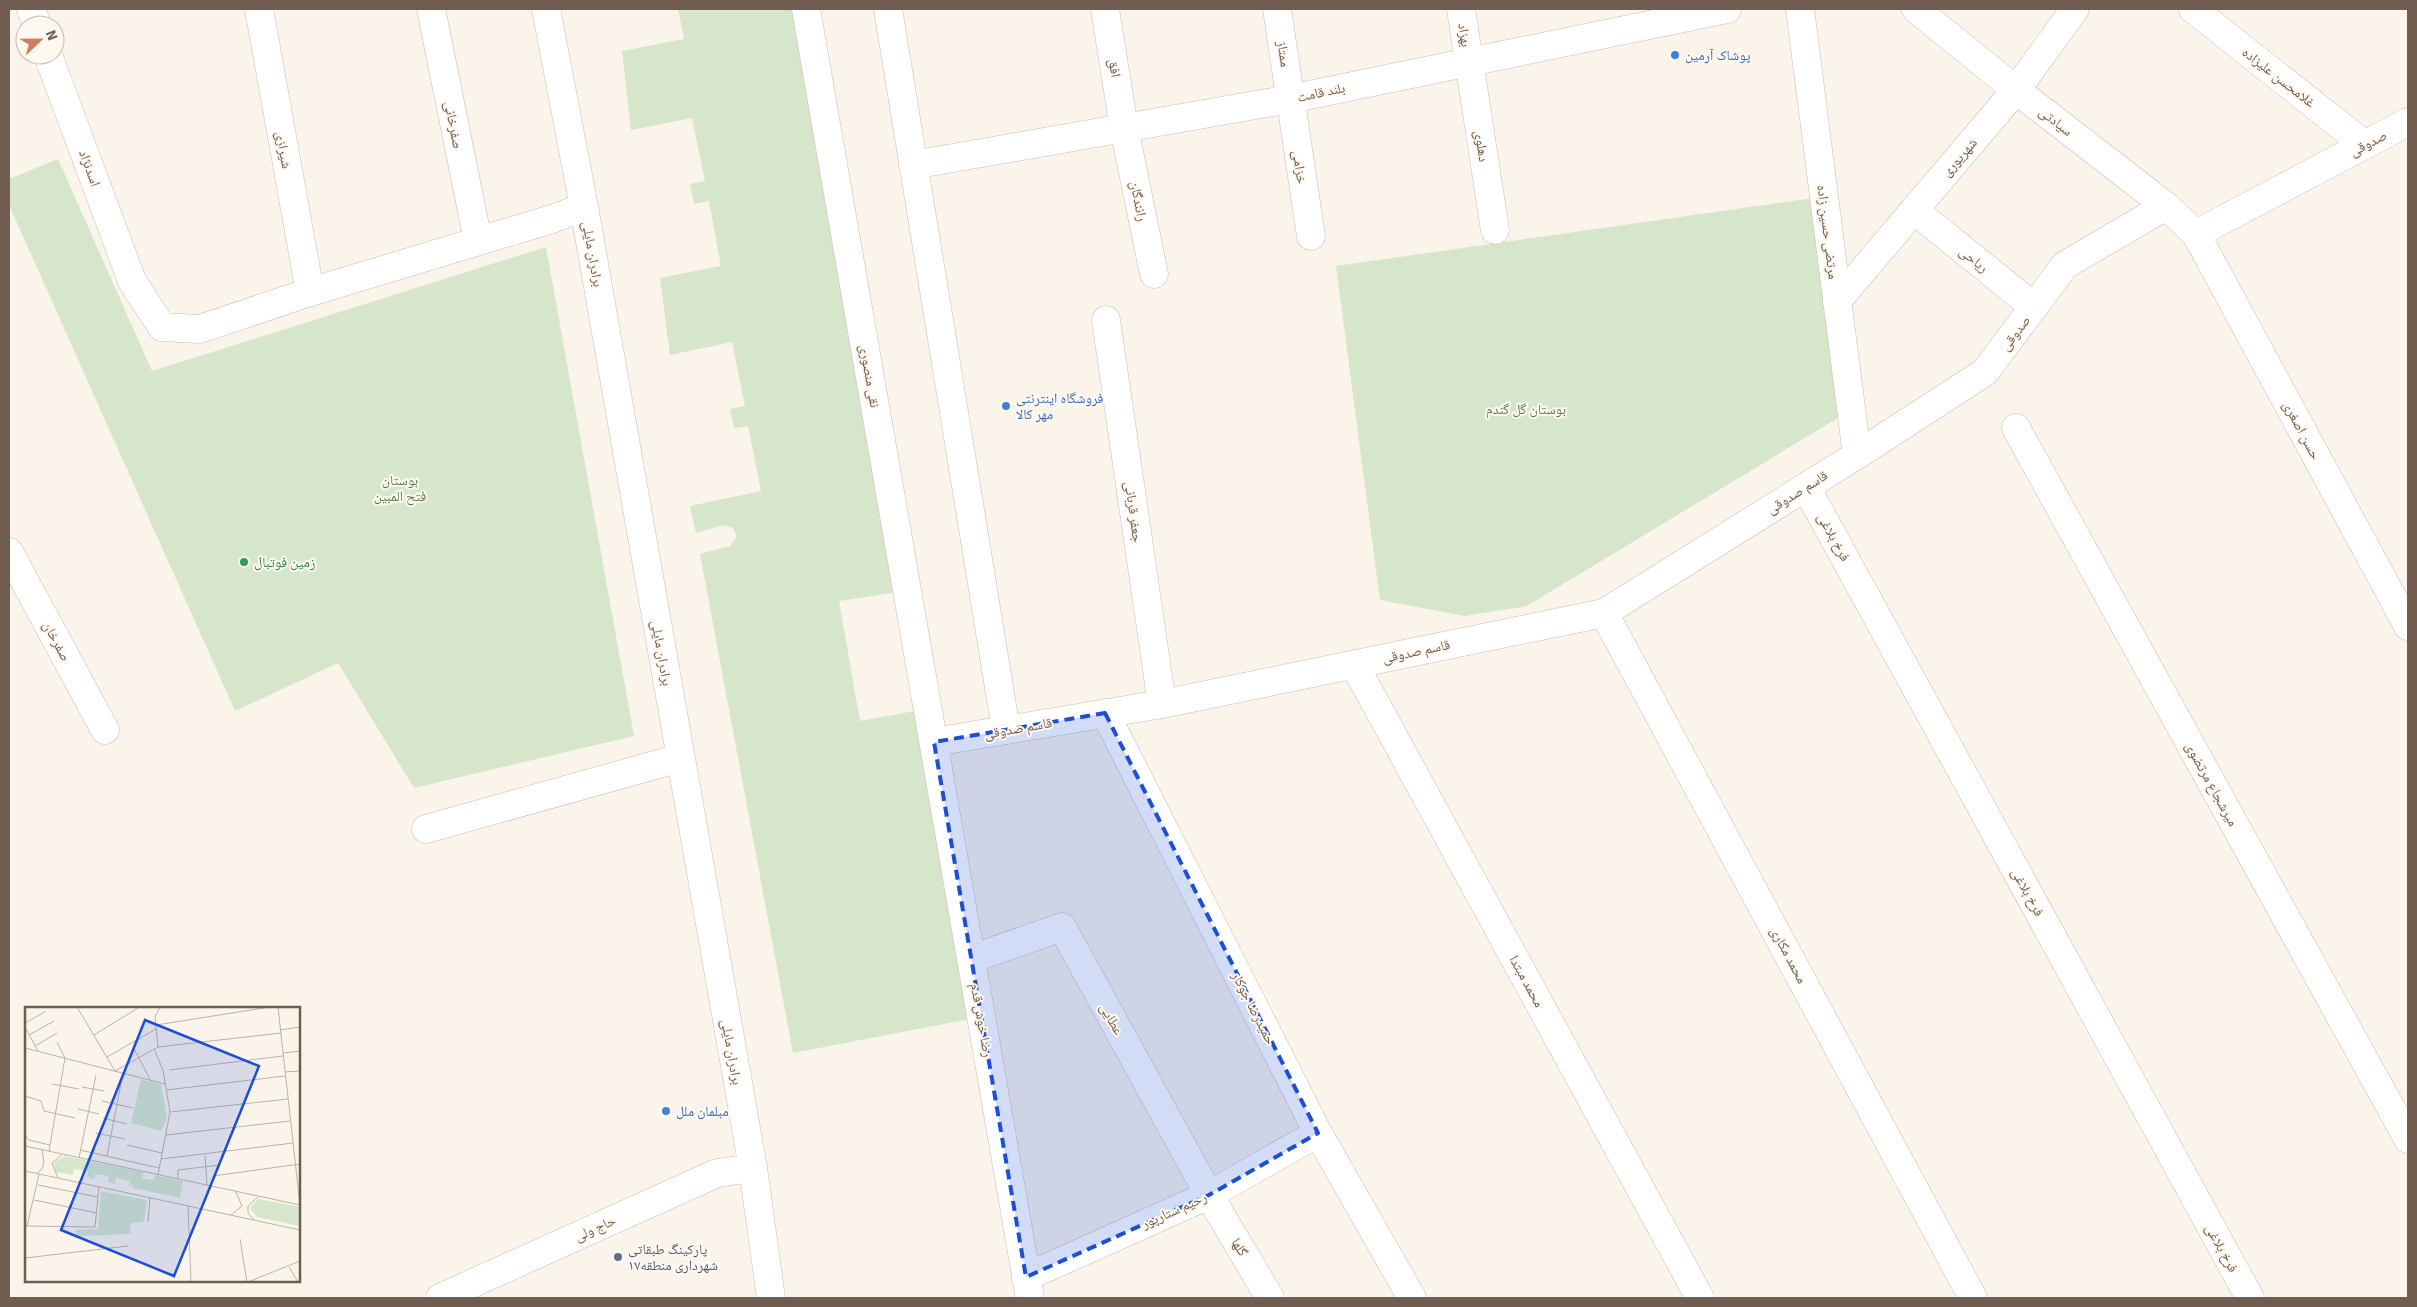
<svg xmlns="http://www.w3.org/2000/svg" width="2417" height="1307" font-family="Signika,'Noto Naskh Arabic',sans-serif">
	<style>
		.green { fill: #d5e6ca }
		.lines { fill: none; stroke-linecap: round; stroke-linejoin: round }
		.minor-casing { stroke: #cbbcb1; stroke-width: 29 }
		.tertiary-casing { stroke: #cbbcb1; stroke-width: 29 }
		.minor { stroke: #fff; stroke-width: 28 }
		.tertiary { stroke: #fff; stroke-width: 28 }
		.marked { fill: #1d4ed8; fill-opacity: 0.2; stroke: #1d4ed8; stroke-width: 4; stroke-dasharray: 10 6; stroke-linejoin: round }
		.shop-dot { fill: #3f7fe0; stroke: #fdf8f0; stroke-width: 2 }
		.leisure-dot { fill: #2e9e5b; stroke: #fdf8f0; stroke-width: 2 }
		.service-dot { fill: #5c6f8a; stroke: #fdf8f0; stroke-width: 2 }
		.labels { text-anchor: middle; stroke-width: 4; stroke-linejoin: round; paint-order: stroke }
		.street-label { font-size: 14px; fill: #715c50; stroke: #fdf8f0 }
		.shop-label { font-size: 14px; fill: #366cbe; stroke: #fdf8f0; text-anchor: start }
		.park-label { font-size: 14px; fill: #5a7b4d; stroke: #fdf8f0 }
		.leisure-label { font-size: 14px; fill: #27864d; stroke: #fdf8f0; text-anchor: start }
		.service-label { font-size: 14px; fill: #4e5e75; stroke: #fdf8f0; text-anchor: start }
		.inset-road { fill: none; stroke: #bfb2a7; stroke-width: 1 }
		.view { fill: #1d4ed8; fill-opacity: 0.15; stroke: #1d4ed8; stroke-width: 2.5 }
		.inset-edge { fill: none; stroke: #715c50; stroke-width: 2.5 }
	</style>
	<rect width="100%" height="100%" fill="#faf4ea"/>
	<g class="green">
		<path d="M678,9H796L899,592L839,601L860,721L920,710L975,1018L793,1053L700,554L730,546L737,537L733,528L723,525L696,533L690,506L761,491L748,426L734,428L730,409L745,406L732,342L670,355L660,278L721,266L709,201L694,204L690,184L705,181L692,118L631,130L622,51L684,39Z"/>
		<path d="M58,159L152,371L546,247L634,736L414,788L338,663L235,711L9,205V179Z"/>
		<path d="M1814,198L1841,416L1527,606L1465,616L1380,600L1336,266Z"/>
	</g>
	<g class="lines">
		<defs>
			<g id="minor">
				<path d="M259,9L310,292"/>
				<path d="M431,9L478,241"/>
				<path d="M888,9L1006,730"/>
				<path d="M1105,9L1124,128L1154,274"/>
				<path d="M1277,9L1311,236"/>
				<path d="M1461,9L1495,230"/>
				<path d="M1916,9L2016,90L2166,206L2196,234L2408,626"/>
				<path d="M2193,9L2365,145"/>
				<path d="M913,165L1290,99L1727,9"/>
				<path d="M1914,210L2034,307"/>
				<path d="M2196,234L2408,122"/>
				<path d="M1837,301L2016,90L2075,9"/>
				<path d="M1106,320L1162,704"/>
				<path d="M2016,428L2408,1139"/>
				<path d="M1857,455L1985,372L2065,265L2166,206"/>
				<path d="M1806,487L2250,1298"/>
				<path d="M9,552L105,730"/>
				<path d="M1604,613L1973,1298"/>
				<path d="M1354,664L1700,1298"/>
				<path d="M1105,713L1318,1133L1412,1298"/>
				<path d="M426,829L680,758"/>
				<path d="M971,959L1062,927L1209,1195L1270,1298"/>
				<path d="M1026,1277L1209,1195L1318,1133"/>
				<path d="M440,1298L717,1173L753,1168"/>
			</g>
			<g id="tertiary">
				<path d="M31,9L37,25"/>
				<path d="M546,9L584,207L753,1168L771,1298"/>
				<path d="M806,9L1030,1298"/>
				<path d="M48,55L132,281L162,327L200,329L310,292L552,219L584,207"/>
				<path d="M934,742L1162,704L1604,613L1857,455L1800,9"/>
			</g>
		</defs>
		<use href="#minor" class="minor-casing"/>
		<use href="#tertiary" class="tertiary-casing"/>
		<use href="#minor" class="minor"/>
		<use href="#tertiary" class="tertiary"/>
	</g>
	<path class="marked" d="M1105,713L1318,1133L1209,1195L1026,1277L934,742Z"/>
	<g class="shop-dot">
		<circle cx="1675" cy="55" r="5"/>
		<circle cx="1006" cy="406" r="5"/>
		<circle cx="666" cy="1111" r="5"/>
	</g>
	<circle class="leisure-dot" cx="244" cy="562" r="5"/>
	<circle class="service-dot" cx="618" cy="1257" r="5"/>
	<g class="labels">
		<g class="street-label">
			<text transform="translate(1465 35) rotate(81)" y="5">بهزاد</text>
			<text transform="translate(1284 54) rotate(82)" y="5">ممتاز</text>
			<text transform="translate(1115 68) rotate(81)" y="5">افق</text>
			<text transform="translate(2279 77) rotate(38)" y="5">غلامحسن علیزاده</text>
			<text transform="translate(1321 92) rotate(-12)" y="5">بلند قامت</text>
			<text transform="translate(2056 121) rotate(38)" y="5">سیادتی</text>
			<text transform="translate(454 125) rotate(79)" y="5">صفرخانی</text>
			<text transform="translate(2368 143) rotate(-28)" y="5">صدوقی</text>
			<text transform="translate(1482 146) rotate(81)" y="5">دهلوی</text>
			<text transform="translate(284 150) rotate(80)" y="5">شیرازی</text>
			<text transform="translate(1959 157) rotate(-49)" y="5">شهریوری</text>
			<text transform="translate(1300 167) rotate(82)" y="5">خزامی</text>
			<text transform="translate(90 168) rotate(70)" y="5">اسدنژاد</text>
			<text transform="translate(1139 201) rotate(79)" y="5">رانندگان</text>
			<text transform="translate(1828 232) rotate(83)" y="5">مرتضی حسین زاده</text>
			<text transform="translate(593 254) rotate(80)" y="5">برادران مایلی</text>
			<text transform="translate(1974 259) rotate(39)" y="5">ریاحی</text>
			<text transform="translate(2015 333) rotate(-53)" y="5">صدوقی</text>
			<text transform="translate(870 376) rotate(80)" y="5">نقی منصوری</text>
			<text transform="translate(2302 430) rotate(62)" y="5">حسن اصغری</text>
			<text transform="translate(1797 492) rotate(-32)" y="5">قاسم صدوقی</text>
			<text transform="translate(1134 512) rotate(82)" y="5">جعفر قربانی</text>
			<text transform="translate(1834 537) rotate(61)" y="5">فرخ بلاغی</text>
			<text transform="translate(57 641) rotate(62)" y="5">صفرخان</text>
			<text transform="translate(1416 651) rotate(-12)" y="5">قاسم صدوقی</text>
			<text transform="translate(662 653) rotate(80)" y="5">برادران مایلی</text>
			<text transform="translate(1018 728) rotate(-10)" y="5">قاسم صدوقی</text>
			<text transform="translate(2212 784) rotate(61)" y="5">میرشجاع مرتضوی</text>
			<text transform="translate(2028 892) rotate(61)" y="5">فرخ بلاغی</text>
			<text transform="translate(1789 955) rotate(62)" y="5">محمد مکاری</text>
			<text transform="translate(1527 981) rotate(61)" y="5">محمد مبتدا</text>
			<text transform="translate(1254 1008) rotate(63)" y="5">حمیدرضا جوکار</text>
			<text transform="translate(1112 1019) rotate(61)" y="5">عطایی</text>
			<text transform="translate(982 1020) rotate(80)" y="5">رضا خوش قدم</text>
			<text transform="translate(732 1052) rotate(80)" y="5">برادران مایلی</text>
			<text transform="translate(1174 1210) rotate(-24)" y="5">رحیم ستارپور</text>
			<text transform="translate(595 1228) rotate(-24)" y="5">حاج ولی</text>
			<text transform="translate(1240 1247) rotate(59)" y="5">گلها</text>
			<text transform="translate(2222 1248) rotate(61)" y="5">فرخ بلاغی</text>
		</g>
		<g class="shop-label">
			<text x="1685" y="60">پوشاک آرمین</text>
			<text x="1016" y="403">فروشگاه اینترنتی<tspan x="1016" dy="16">مهر کالا</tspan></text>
			<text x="676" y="1116">مبلمان ملل</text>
		</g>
		<g class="park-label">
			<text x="1526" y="414">بوستان گل گندم</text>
			<text x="400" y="485">بوستان<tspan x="400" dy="16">فتح المبین</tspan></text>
		</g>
		<g class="leisure-label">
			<text x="254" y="567">زمین فوتبال</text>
		</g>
		<g class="service-label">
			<text x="628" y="1254">پارکینگ طبقاتی<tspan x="628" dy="16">شهرداری منطقه۱۷</tspan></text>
		</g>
	</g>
	<g transform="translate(25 1007)">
		<rect width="275" height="275" fill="#faf4ea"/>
		<path d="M116,72L136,77L142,111L136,124L106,116ZM39,149L119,165L117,171L128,173L130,168L158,174L155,191L108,181V177L104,180L105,174L91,171L90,177L83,175L84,169L70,167L69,172L62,170L63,164L49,162L48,168L31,165L29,156ZM76,184L122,193L119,214L105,217L106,227L51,229V223L73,222ZM233,192L275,200V219L232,210L225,201Z" fill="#d5e6ca"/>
		<path class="inset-road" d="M52,0L90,64L133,40L256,26M253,0L275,198M0,16L21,4M131,18L245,0M0,20L13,44M255,23L275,20M4,28L29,14M69,28L113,1M32,35L40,51M10,39L32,26M133,40L130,10L135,0M0,41L140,77M109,42L126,74M129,42L138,63L145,105L133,168M258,46L275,44M82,50L131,22M144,63L258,49M260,65L275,64M27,77L54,82M57,80L79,84M141,83L260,69M0,89L16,94L19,104L50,111M77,94L108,101M53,102L74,107M145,105L263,92M78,111L102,117M71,126L100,132M0,128L4,133L25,138M141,128L265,114M102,138L137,146M0,139L275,198M55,143L134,161M24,144L40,51M180,148L182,178M82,149L98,66M54,151L71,68M136,152L268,136M0,164L275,223M12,166L17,162L19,156L17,143M188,169L275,157M33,171L27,156L37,148M153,172V163L194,158M13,178L73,190M9,193L72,206M163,198L166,275M206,208L217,199L211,185M229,213L223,206V199L233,190M123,215L125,190M0,219L70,220L74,179M2,219L14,167M215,232L222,275M0,251L103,239M264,260L273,275M223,275L275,254"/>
		<path class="view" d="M120,13L234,59L149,269L36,223Z"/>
		<rect width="275" height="275" class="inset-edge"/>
	</g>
	<rect width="2417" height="1307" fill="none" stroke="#715c50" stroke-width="20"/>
	<g transform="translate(40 40) rotate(68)"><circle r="24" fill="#fdf8f0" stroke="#c5bab0"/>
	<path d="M0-4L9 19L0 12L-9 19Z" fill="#d47a5f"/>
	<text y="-8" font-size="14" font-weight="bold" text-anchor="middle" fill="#715c50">N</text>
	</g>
</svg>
